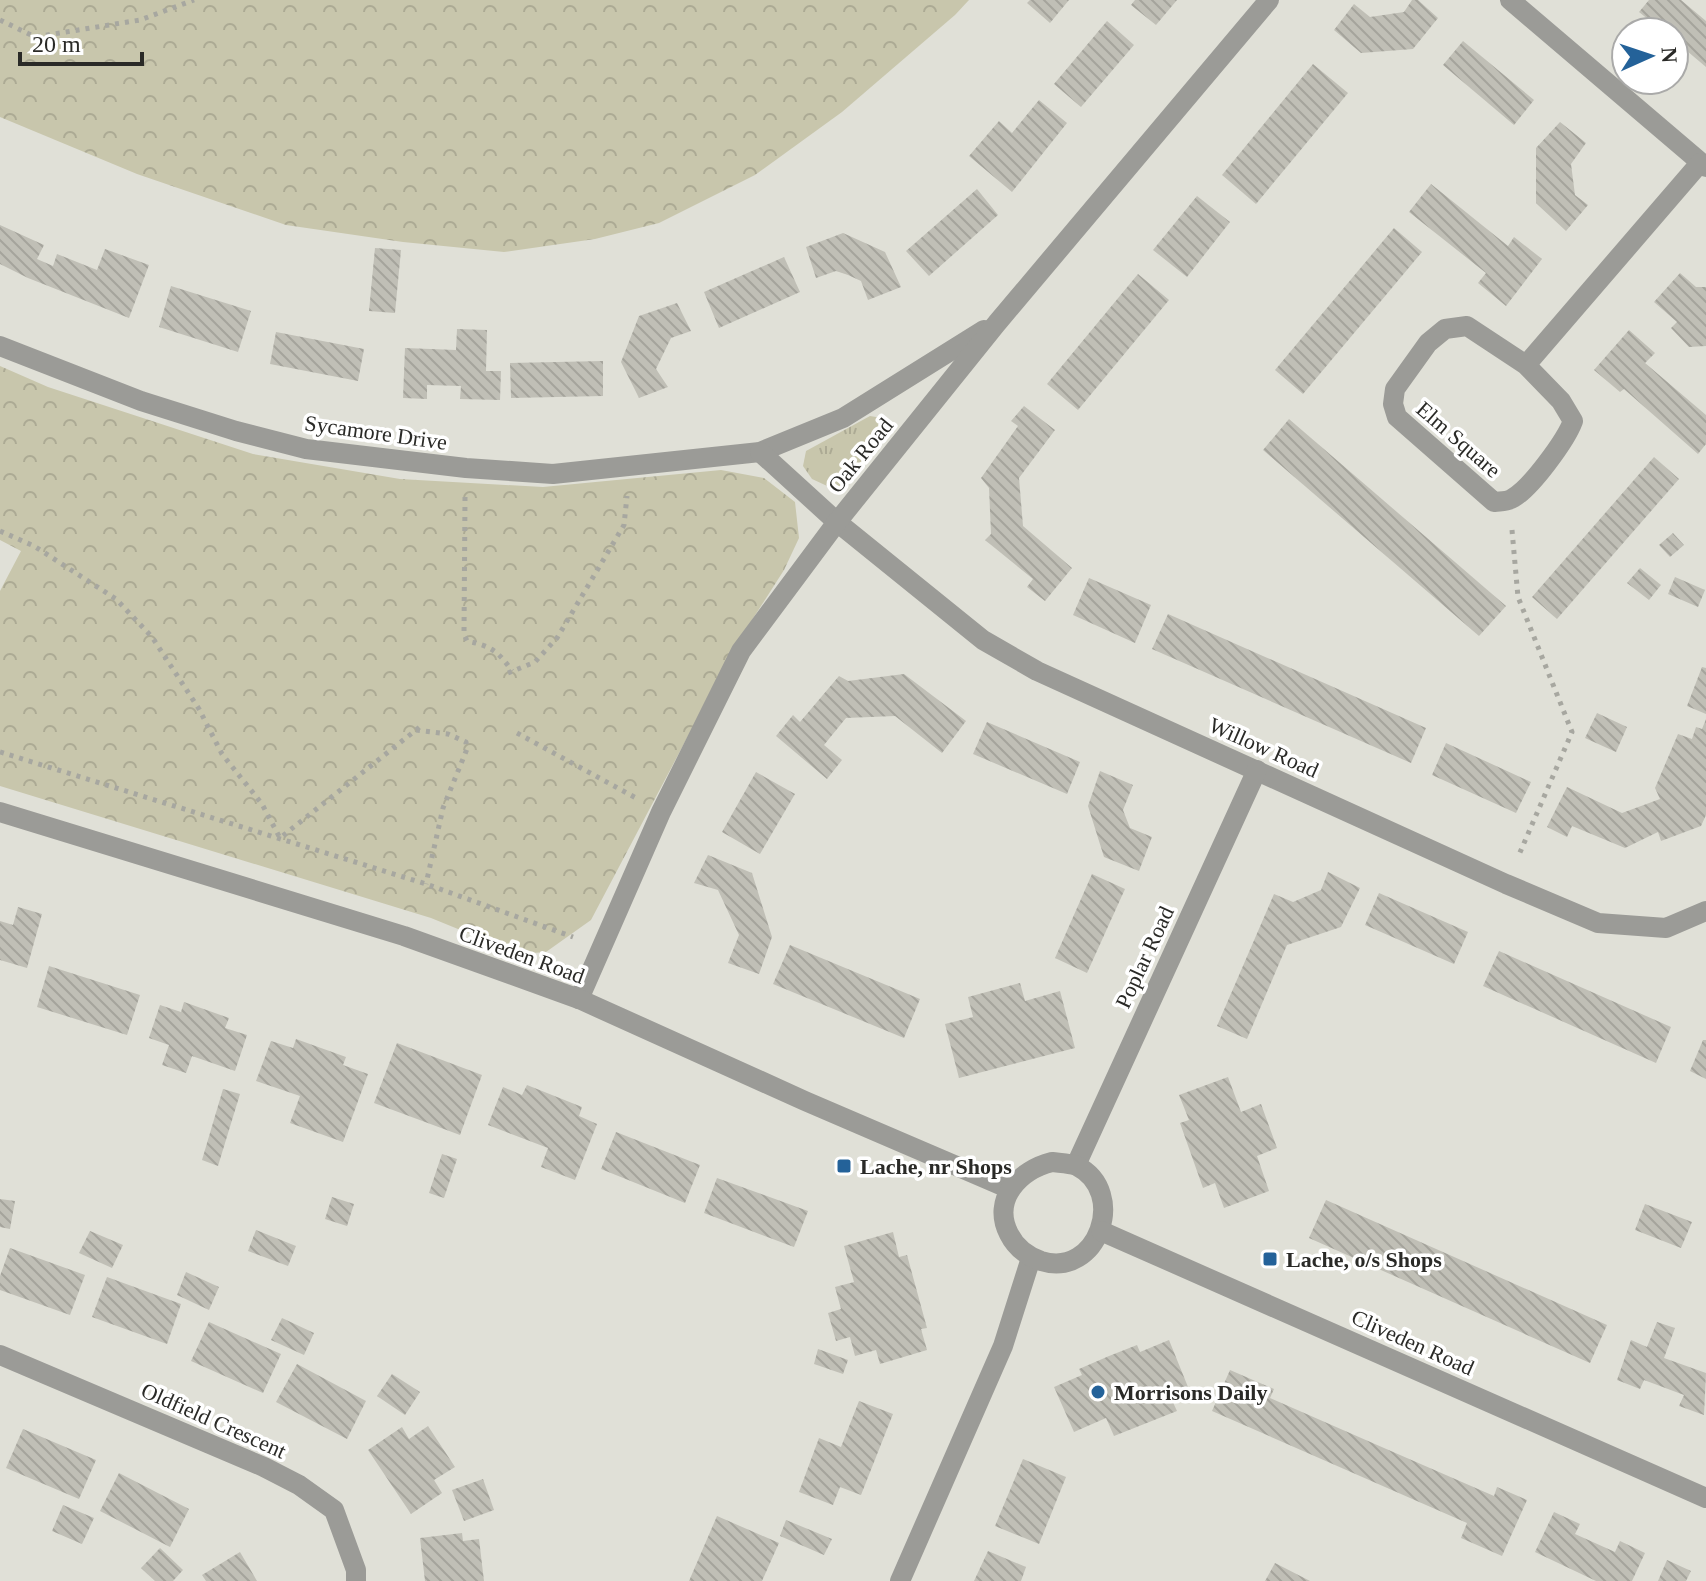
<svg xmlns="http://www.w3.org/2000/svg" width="1706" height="1581" font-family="Georgia,serif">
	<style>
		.grass { fill: url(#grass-tufts) }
		.forest { fill: url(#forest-crowns) }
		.building { fill: url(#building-back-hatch) }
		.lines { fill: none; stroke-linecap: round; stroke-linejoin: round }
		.path { stroke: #a7a7a0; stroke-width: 5; stroke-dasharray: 4 6; stroke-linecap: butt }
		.minor { stroke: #9b9b97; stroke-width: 20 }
		.tertiary { stroke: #9b9b97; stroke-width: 20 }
		.poi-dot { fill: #246299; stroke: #fff; stroke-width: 3 }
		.labels { text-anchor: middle; stroke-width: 7; stroke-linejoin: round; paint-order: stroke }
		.street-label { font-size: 22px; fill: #2a2a27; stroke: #fff }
		.poi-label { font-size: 22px; font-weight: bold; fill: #2a2a27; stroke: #fff; text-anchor: start }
	</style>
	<defs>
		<pattern id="grass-tufts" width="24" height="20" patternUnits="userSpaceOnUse" patternTransform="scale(2)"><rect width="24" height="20" fill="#c8c6ac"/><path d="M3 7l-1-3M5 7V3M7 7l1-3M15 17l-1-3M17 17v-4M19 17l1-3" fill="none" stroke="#acaa94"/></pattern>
		<pattern id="forest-crowns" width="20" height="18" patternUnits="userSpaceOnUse" patternTransform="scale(2)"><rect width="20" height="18" fill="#c8c6ac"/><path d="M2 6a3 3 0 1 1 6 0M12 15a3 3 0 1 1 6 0" fill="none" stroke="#acaa94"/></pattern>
		<pattern id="building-back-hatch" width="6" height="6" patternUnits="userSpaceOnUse" patternTransform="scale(2)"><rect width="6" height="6" fill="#c0bfb6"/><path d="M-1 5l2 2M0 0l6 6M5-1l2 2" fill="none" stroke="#a5a49c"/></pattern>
	</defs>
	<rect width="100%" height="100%" fill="#e0e0d7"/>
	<path class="grass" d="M870,416L888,419V434L838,491L812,479L803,466L806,451Z"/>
	<g class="forest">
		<path d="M0,0H969L955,15L842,112L755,175L659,223L595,239L504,252L403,242L286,225L137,174L0,117Z"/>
		<path d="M0,366L48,387L253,454L400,479L543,487L721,470L764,478L795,502L799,538L784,570L736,645L591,920L546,952L519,954L431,918L0,786V591L21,551L0,540Z"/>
	</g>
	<g class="building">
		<path d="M1030,0H1069L1050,23L1027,3Z"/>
		<path d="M1135,0H1177L1156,25L1131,5Z"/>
		<path d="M1412,0H1418L1438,18L1413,49L1361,53L1334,30L1354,4L1370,17L1404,12Z"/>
		<path d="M1649,0H1681L1706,21V67L1674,40V32H1664L1639,12Z"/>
		<path d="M1107,21L1134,45L1081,107L1054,84Z"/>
		<path d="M1463,41L1534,100L1514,125L1443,65Z"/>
		<path d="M1313,64L1348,93L1256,204L1222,175Z"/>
		<path d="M1039,100L1067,123L1012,192L969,156L999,121L1012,133Z"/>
		<path d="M1560,122L1586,143L1571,164L1575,195L1588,205L1566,231L1536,203V148Z"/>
		<path d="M1431,184L1508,246L1514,237L1542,259L1506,306L1478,283L1486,273L1409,212Z"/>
		<path d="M977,189L998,215L929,276L906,251Z"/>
		<path d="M1197,196L1230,222L1187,277L1153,250Z"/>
		<path d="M0,225L44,245L37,259L53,266L57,254L97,270L105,249L149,265L129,318L28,278L0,264Z"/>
		<path d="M1394,228L1422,252L1303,394L1275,370Z"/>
		<path d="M843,233L885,252L901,287L868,300L861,281L848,275L836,271L816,278L806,247Z"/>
		<path d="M375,248L401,250L395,313L369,311Z"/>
		<path d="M784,257L800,292L719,328L704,292Z"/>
		<path d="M1680,273L1696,287H1706V346L1689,347L1671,328L1677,322L1654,302Z"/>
		<path d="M1138,274L1169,300L1078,410L1047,384Z"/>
		<path d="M171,286L251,311L238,352L159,327Z"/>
		<path d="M677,303L691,331L671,338L656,369L668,387L639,398L621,362L639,316Z"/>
		<path d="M457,329L487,330L486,371H501L500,400L460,399L461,386L427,385V399L403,398L405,348L456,350Z"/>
		<path d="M1629,330L1655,353L1645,363L1706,415V444L1698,454L1624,389L1620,392L1594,370Z"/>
		<path d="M276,332L364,349L358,381L270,364Z"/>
		<path d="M603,361V396L511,398L510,363Z"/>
		<path d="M1024,406L1055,430L1019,478L1023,526L1072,568L1045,601L1027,587L1033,579L985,540L991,534L989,488L981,478L1018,426L1011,421Z"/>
		<path d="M1289,419L1506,606L1479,636L1263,450Z"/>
		<path d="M1654,457L1679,479L1557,619L1532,597Z"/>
		<path d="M1673,533L1684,545L1670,557L1659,545Z"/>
		<path d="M1640,568L1661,585L1649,600L1627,583Z"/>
		<path d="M1675,577L1705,590L1698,607L1668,594Z"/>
		<path d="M1089,578L1151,605L1135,643L1073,615Z"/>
		<path d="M1168,614L1426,728L1411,763L1152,649Z"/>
		<path d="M1702,667L1706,668V714L1687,706Z"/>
		<path d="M904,674L966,721L942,753L895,716L846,718L824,745L842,760L827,779L776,736L793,715L800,722L839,676L848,681Z"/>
		<path d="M1597,713L1627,727L1616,752L1585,738Z"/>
		<path d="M1706,719V815L1701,826L1661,841L1658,832L1625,848L1572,826L1567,837L1547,827L1567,787L1622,813L1660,799L1655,788L1678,734L1692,739L1696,727L1702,729Z"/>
		<path d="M987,722L1080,762L1067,794L973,754Z"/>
		<path d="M1446,743L1531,782L1516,813L1432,775Z"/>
		<path d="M1100,771L1133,785L1123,810L1130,828L1152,837L1139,871L1104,857L1088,806Z"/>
		<path d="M756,772L795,794L760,854L722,832Z"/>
		<path d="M708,855L752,873L772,937L759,974L728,963L739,935L718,890L694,883Z"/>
		<path d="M1328,872L1360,888L1341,927L1287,945L1247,1039L1217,1026L1274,894L1293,902L1321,890Z"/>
		<path d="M1092,874L1125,889L1087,973L1055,958Z"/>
		<path d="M1379,893L1468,932L1454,964L1365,925Z"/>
		<path d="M18,907L42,914L27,968L0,960V921L13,925Z"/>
		<path d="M790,945L920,999L904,1038L773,984Z"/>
		<path d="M1499,951L1671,1027L1656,1063L1483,986Z"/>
		<path d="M49,966L140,995L127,1035L37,1007Z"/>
		<path d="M1020,983L1025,1001L1060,991L1075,1048L959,1078L945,1024L973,1017L968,997Z"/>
		<path d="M184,1002L229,1018L225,1028L247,1035L235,1071L192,1056L186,1073L162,1065L169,1045L149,1038L160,1005L181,1012Z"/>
		<path d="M296,1039L346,1057L343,1065L368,1074L343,1142L290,1123L300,1096L256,1081L271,1041L293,1048Z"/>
		<path d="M1703,1040H1706V1079L1690,1071Z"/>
		<path d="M397,1043L482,1075L460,1135L374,1103Z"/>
		<path d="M1228,1077L1241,1112L1261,1104L1277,1148L1257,1156L1269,1191L1224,1208L1215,1183L1203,1188L1180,1123L1189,1120L1179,1095Z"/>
		<path d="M527,1085L582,1107L579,1116L597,1124L575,1180L541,1167L548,1148L488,1125L503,1087L522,1095Z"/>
		<path d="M223,1089L240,1094L218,1166L202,1160Z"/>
		<path d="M616,1132L700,1165L685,1203L601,1169Z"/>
		<path d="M442,1154L457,1159L444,1198L429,1193Z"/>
		<path d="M717,1178L808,1211L794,1247L704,1213Z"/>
		<path d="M332,1197L354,1204L347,1226L325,1219Z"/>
		<path d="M0,1199L15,1201L10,1229L0,1227Z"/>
		<path d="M1326,1200L1607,1325L1590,1363L1309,1238Z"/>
		<path d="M1645,1204L1692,1222L1681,1248L1635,1230Z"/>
		<path d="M256,1230L296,1246L288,1266L248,1251Z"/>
		<path d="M90,1231L123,1245L112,1268L79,1253Z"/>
		<path d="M893,1232L899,1257L907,1255L927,1328L921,1329L927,1350L880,1364L876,1350L855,1356L850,1337L836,1341L828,1313L841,1309L835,1287L854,1282L844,1246Z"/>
		<path d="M10,1248L85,1275L70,1315L0,1290V1276Z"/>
		<path d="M186,1272L219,1287L209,1310L177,1295Z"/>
		<path d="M107,1277L181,1304L167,1344L92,1317Z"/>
		<path d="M282,1318L314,1333L304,1355L271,1340Z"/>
		<path d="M209,1322L281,1354L263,1393L191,1361Z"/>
		<path d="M1657,1322L1675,1328L1664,1358L1706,1373L1704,1415L1679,1406L1684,1395L1644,1380L1640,1389L1617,1380L1631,1340L1647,1347Z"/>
		<path d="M1169,1340L1188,1387L1169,1394L1177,1411L1114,1436L1106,1418L1074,1432L1054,1387L1082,1375L1079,1369L1109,1356L1137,1345L1140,1352Z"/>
		<path d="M818,1349L848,1360L843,1374L814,1364Z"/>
		<path d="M297,1364L366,1401L347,1439L276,1402Z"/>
		<path d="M1230,1370L1274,1389L1270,1398L1384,1448L1494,1496L1497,1487L1527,1500L1502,1556L1461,1538L1467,1523L1212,1411Z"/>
		<path d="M392,1374L420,1392L405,1415L377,1396Z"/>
		<path d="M859,1401L893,1414L861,1495L840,1487L833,1505L799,1492L819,1438L841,1447Z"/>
		<path d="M428,1426L455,1467L434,1480L442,1493L411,1514L368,1450L402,1427L409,1439Z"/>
		<path d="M23,1429L96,1460L79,1499L6,1468Z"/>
		<path d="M1023,1459L1066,1477L1039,1544L995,1526Z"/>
		<path d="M119,1473L189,1509L170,1547L100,1511Z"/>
		<path d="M483,1479L494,1510L464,1521L452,1490Z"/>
		<path d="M63,1505L94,1518L82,1544L52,1531Z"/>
		<path d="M1554,1512L1580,1524L1575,1534L1615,1552L1620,1541L1645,1553L1632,1581H1596L1535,1552Z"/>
		<path d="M717,1516L779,1543L762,1581H689Z"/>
		<path d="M786,1520L832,1539L824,1555L780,1536Z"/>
		<path d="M462,1533L463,1541L479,1539L484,1581H425L420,1538Z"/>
		<path d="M160,1548L183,1570L173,1581H155L141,1568Z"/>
		<path d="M988,1551L1026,1567L1021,1581H974Z"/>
		<path d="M240,1552L257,1581H206L202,1575Z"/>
		<path d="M1667,1560L1691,1571L1686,1581H1658Z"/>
		<path d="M1275,1563L1310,1581H1265Z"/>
	</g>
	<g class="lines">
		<g class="path">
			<path d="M0,20L35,37L140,20L194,0"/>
			<path d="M465,497L464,634L467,641C491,646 498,651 512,671"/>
			<path d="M1512,530L1518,597L1572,732L1518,857"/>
			<path d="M0,531L34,546L116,599L152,637L199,709L222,754L262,804L280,838L421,726"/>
			<path d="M508,673L535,662L557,638L624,525L627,496"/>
			<path d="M416,730L448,734L466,742L467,749L443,808L426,884"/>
			<path d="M517,733L636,798"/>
			<path d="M0,752L426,884L573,937"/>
		</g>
		<g class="minor">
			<path d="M1510,0L1706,167"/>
			<path d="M0,346L141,401L236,431L306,449L466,468L553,474L760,452L843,418L984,330"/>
			<path d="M1526,365L1467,326L1445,329L1428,343L1395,389L1393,404L1397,417L1494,502C1501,501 1507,502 1513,498C1531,488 1566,440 1573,421L1561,401L1526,365L1700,163"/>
			<path d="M760,452L837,522L983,640L1037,671L1506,884L1598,923L1666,928L1706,911"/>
			<path d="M579,999L661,812L741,651L837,522L997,323L1269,0"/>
			<path d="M1076,1165L1257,770"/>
			<path d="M0,1355L264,1467L299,1485L334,1510L356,1570V1581"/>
			<path d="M900,1581L1003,1346L1031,1258"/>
		</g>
		<g class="tertiary">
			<path d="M0,812L404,936L579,999L805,1101L1010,1189"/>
			<path d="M1052,1162C1059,1163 1070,1163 1077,1166C1128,1192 1098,1279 1041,1261C1027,1256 1016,1248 1009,1234C991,1199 1020,1170 1052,1162Z"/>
			<path d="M1101,1231L1706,1498"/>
		</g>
	</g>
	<g class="poi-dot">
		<rect x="836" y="1158" width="16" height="16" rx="4"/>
		<rect x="1262" y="1251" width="16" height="16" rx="4"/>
		<circle cx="1098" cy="1392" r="8"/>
	</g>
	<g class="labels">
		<g class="street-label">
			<text transform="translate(376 432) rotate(8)" y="8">Sycamore Drive</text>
			<text transform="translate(1459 439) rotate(41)" y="8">Elm Square</text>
			<text transform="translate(860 455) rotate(-51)" y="8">Oak Road</text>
			<text transform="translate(1264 747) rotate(24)" y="8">Willow Road</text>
			<text transform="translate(522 954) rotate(20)" y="8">Cliveden Road</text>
			<text transform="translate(1144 957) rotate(-65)" y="8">Poplar Road</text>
			<text transform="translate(1413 1342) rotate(24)" y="8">Cliveden Road</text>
			<text transform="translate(214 1420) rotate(24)" y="8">Oldfield Crescent</text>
		</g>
		<g class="poi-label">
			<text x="860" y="1174">Lache, nr Shops</text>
			<text x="1286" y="1267">Lache, o/s Shops</text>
			<text x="1114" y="1400">Morrisons Daily</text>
		</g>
	</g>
	<g transform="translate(1650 56) rotate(87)"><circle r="38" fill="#ffffff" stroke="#aaaaa9" stroke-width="2"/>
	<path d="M0-6L14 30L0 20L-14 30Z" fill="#246299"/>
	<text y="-12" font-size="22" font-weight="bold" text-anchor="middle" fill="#2a2a27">N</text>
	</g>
	<path d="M20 52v12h122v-12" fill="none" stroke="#2a2a27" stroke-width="4"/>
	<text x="32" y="52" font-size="24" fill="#2a2a27" stroke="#ffffff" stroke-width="6" paint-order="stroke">20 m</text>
</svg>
